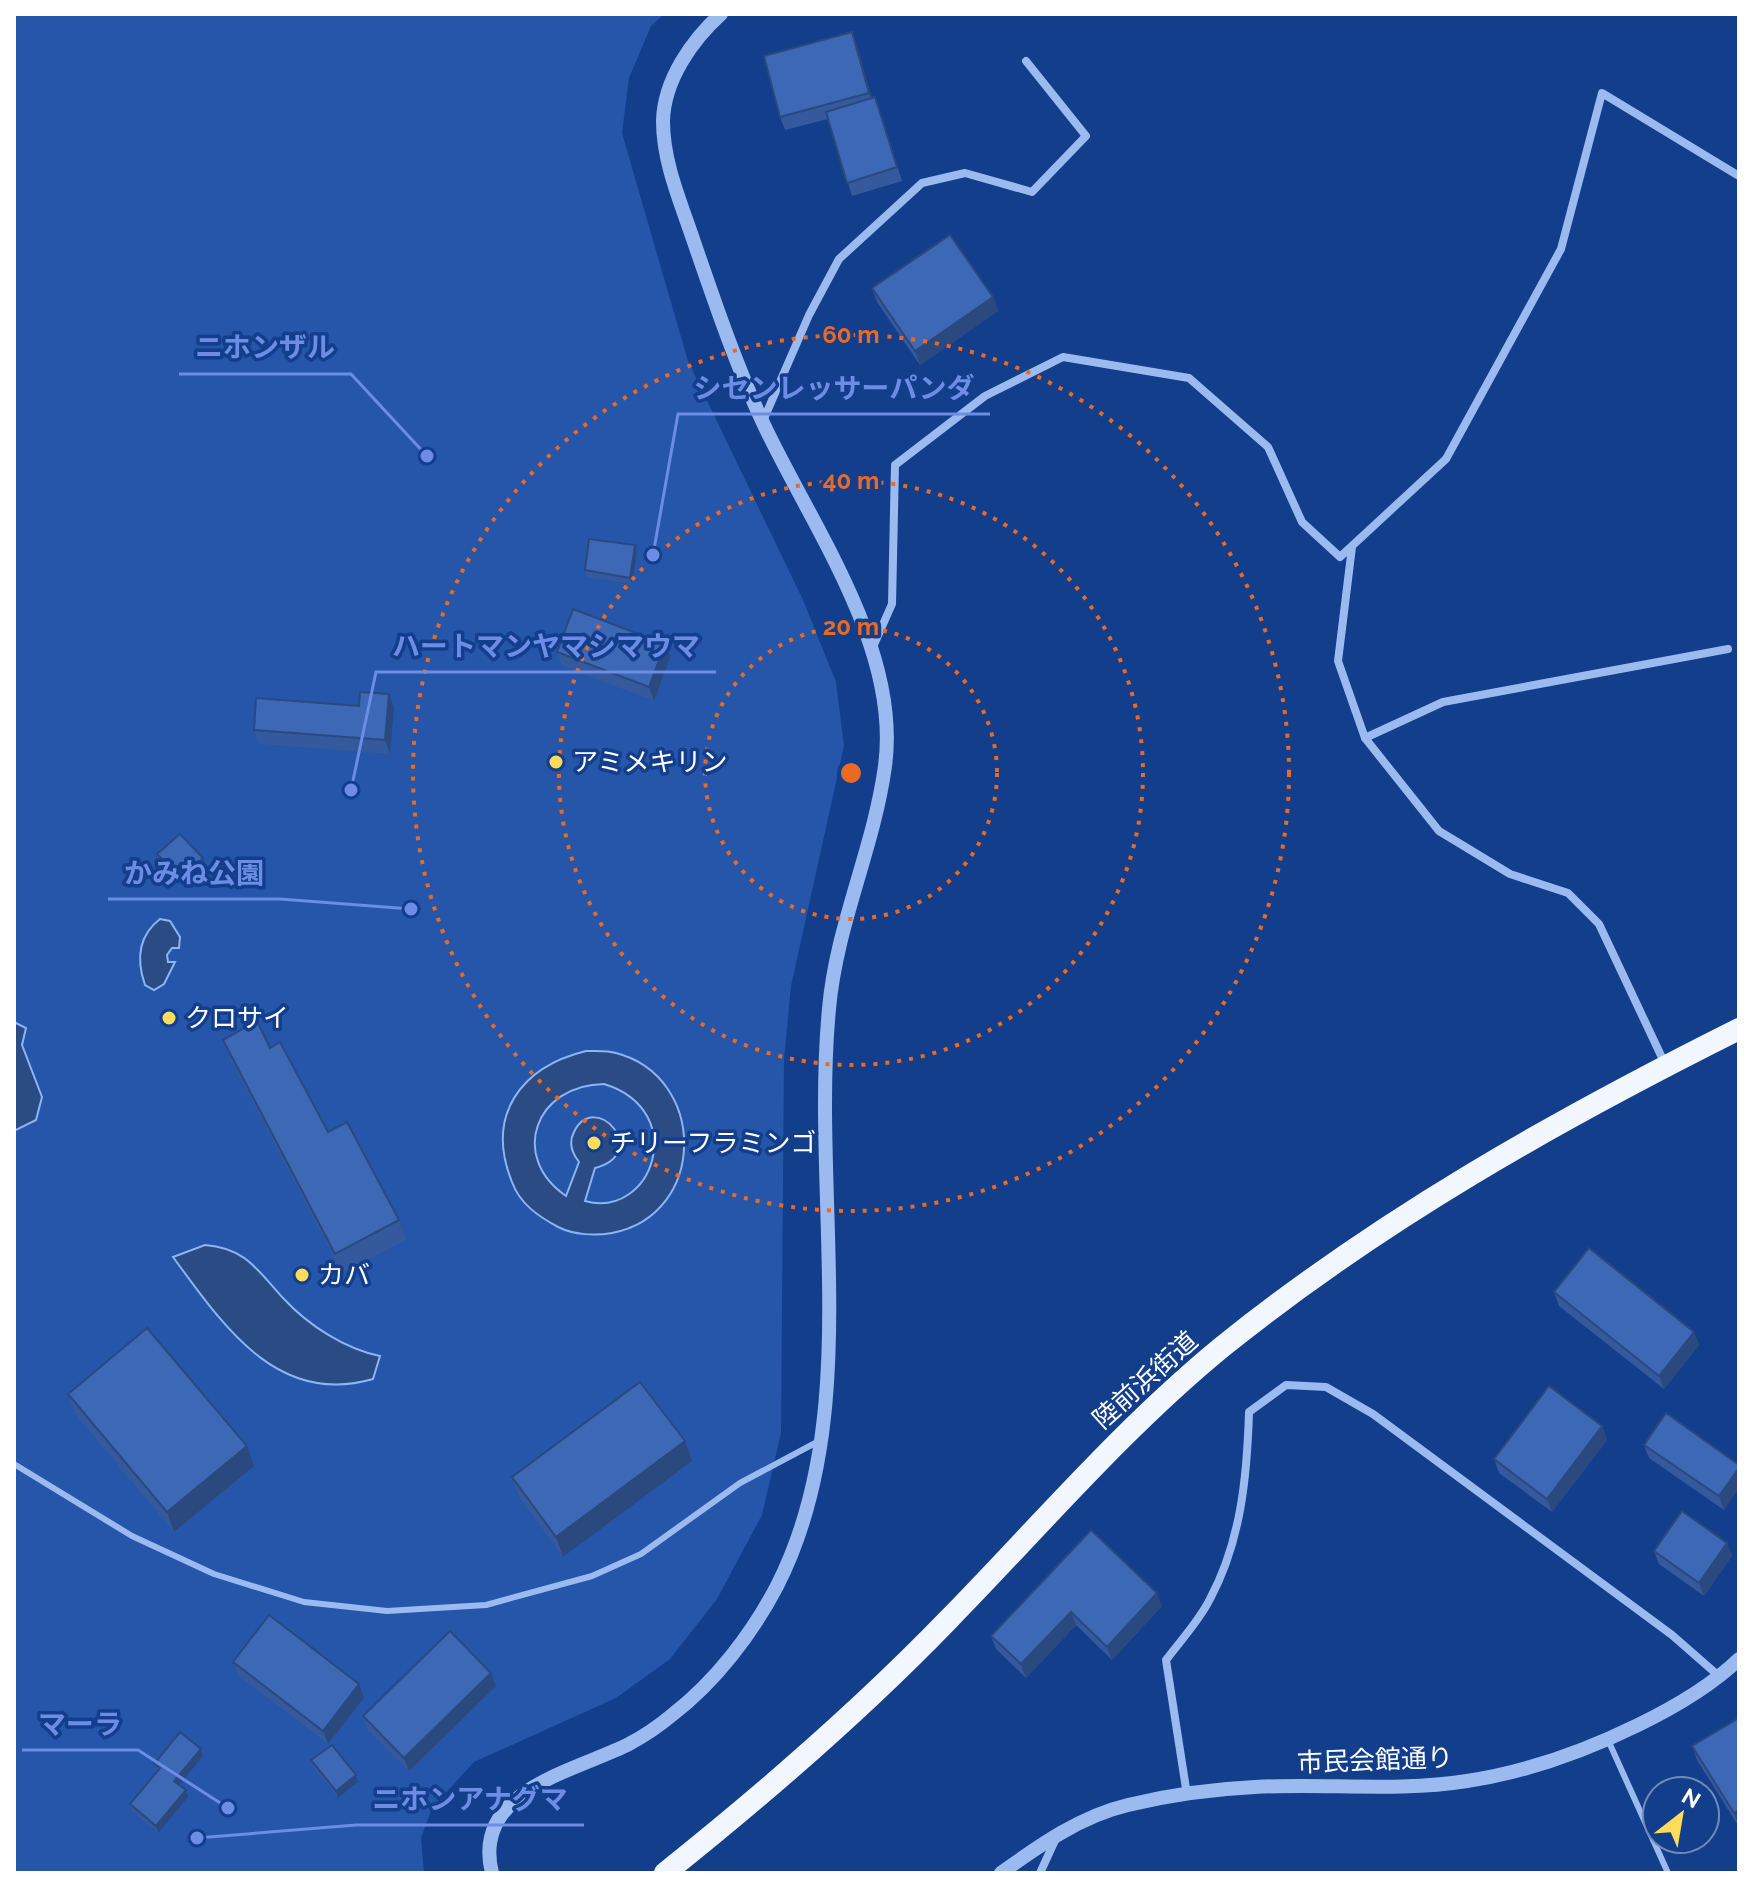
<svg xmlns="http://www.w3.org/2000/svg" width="1753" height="1887" font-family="Raleway,'Noto Sans JP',sans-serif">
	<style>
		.green { fill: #2556aa }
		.water { fill: #2b4b85; stroke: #8db4f3; stroke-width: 2; fill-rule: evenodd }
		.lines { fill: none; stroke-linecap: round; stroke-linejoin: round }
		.service { stroke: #9bbbf0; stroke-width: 6 }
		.minor { stroke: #9bbbf0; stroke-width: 8 }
		.tertiary { stroke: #9bbbf0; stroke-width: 14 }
		.trunk { stroke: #f2f6ff; stroke-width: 22 }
		.wall { fill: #34599c }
		.shaded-wall { fill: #2a497f }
		.building { fill: #3c68b5; stroke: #2a497f; stroke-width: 2 }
		.ring { fill: none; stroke: #ea6a24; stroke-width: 4; stroke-dasharray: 4 8 }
		.poi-dot { fill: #ffdd5b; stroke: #133e8b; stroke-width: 3 }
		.labels { text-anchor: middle; stroke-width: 7; stroke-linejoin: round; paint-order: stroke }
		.poi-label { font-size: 26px; fill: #fff; stroke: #133e8b; text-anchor: start }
		.street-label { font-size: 26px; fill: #fff; stroke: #133e8b }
		.centre { fill: #ea6a24; stroke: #133e8b; stroke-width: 4 }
		.ring-label { font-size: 24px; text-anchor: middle; font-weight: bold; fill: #ea6a24; stroke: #133e8b; stroke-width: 7; stroke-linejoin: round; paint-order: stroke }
		.leader { fill: none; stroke: #6c8ce6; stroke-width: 3 }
		.callout-dot { fill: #6c8ce6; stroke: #133e8b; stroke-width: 3 }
		.callout-label { font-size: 28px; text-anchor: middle; font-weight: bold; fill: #6c8ce6; stroke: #133e8b; stroke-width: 7; stroke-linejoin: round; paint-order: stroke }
	</style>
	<rect width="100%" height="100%" fill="#133e8b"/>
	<path class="green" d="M14,14H664L651,26L629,78L622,133L688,361L803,600L836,682L844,746L791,986L784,1059L781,1433L762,1515L717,1599L670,1659L616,1698L474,1762L432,1808L421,1838L424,1873H14Z"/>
	<g class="water">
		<path d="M160,919L170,921L180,937L179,948H172L167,955L168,962H175L164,984L154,990L145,985C136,959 138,936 160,919Z"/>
		<path d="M14,1022L26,1028L22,1045L42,1097L36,1120L14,1131Z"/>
		<path d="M586,1051C595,1051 607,1050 616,1053C708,1077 707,1215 612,1233C595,1236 574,1235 558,1227C538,1216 520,1204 512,1182C485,1115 521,1067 586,1051ZM604,1084C691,1111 652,1220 585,1201L595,1168C652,1153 595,1089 574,1132C568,1143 572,1153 579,1162L566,1196C509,1157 535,1085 604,1084Z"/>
		<path d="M205,1245C246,1248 258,1271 284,1299C308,1325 345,1349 380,1356L373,1379C277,1407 223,1325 173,1257Z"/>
	</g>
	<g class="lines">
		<g class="service">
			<path d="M14,1464L132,1536L214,1574L304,1602L387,1611L486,1605L592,1576L641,1554L740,1483L819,1441"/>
			<path d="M1608,1740L1668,1873"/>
		</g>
		<g class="minor">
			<path d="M763,421L809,315L839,259L922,183L965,173L1032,192L1086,136L1026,61"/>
			<path d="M1352,547L1338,661L1365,738L1439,831L1510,874L1568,893L1599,924L1665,1064"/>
			<path d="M873,647L892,604L895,465L985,396L1063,357L1189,378L1268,447L1302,522L1340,557L1446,459L1561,249L1602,93L1739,176"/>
			<path d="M1365,738L1443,702L1728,649"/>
			<path d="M1187,1795L1166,1660C1181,1640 1199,1621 1210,1599C1241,1541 1247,1477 1249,1412L1286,1385L1326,1387L1373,1414L1672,1635L1720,1677"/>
			<path d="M1040,1873L1057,1836"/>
		</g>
		<g class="tertiary">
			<path d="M492,1873C471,1790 576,1771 629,1744C644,1736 659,1726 672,1715C715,1682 752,1634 777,1586C865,1414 811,1196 829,1009C836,926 874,848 885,766C901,650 813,528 765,427C737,368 715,303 694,242C681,203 663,163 663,121C664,80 692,40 721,14"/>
			<path d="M1001,1873C1040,1845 1081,1816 1128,1805C1169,1795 1213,1789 1255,1787C1325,1783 1397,1792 1467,1781C1527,1772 1583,1752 1638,1725C1675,1707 1710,1687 1739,1659"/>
		</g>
		<path class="trunk" d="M665,1873C764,1794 860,1711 948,1620C1038,1528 1122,1429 1222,1347C1381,1219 1557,1120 1739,1029"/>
	</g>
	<g class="wall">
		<path d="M852,32L872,98L880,111L902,181L852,196L828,119L785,130L780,117Z"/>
		<path d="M872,288L993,297L998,311L920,365L877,302Z"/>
		<path d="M635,545L637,552L632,584L587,577L585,570Z"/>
		<path d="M557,652L670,657L654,701L562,666Z"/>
		<path d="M359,706L394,708L390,754L259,744L254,730Z"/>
		<path d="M157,854L205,865L183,886L160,861Z"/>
		<path d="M223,1040L270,1048L328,1132L399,1220L406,1240L342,1273L230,1059Z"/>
		<path d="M1554,1292L1694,1332L1699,1345L1664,1389L1559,1306Z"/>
		<path d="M68,1394L254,1466L174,1532L75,1414Z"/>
		<path d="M1602,1426L1607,1440L1552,1512L1499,1473L1494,1459Z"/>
		<path d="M1644,1445L1739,1465L1724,1510L1649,1458Z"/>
		<path d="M692,1461L563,1557L519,1497L512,1477Z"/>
		<path d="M1091,1530L1162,1606L1112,1660L1076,1625L1026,1678L996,1649L991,1636Z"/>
		<path d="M1727,1543L1732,1556L1704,1596L1659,1564L1654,1551Z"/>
		<path d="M233,1662L359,1684L364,1698L328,1744L238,1676Z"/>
		<path d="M491,1673L496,1686L409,1771L368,1730L363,1716Z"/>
		<path d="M1739,1718V1827L1697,1760L1692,1746Z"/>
		<path d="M203,1756L179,1785L188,1797L158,1833L132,1811L130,1804L157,1772L154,1764Z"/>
		<path d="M311,1760L358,1782L338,1798L314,1767Z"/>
	</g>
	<g class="shaded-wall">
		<path d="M852,32L857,45L874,106L869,93Z"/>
		<path d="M993,297L998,311L920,365L915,351Z"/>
		<path d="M635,545L637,552L632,584L630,578Z"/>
		<path d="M665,644L670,657L654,701L649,687Z"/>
		<path d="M389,694L394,708L390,754L385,740Z"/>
		<path d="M203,858L205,865L183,886L181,879Z"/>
		<path d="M1694,1332L1699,1345L1664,1389L1659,1376Z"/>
		<path d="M1602,1426L1607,1440L1552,1512L1547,1499Z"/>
		<path d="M685,1441L692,1461L563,1557L556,1537Z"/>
		<path d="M247,1446L254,1466L174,1532L167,1512Z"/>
		<path d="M1739,1468V1489L1724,1510L1719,1496Z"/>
		<path d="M1727,1543L1732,1556L1704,1596L1699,1583Z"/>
		<path d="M1157,1593L1162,1606L1112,1660L1107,1647Z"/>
		<path d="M1071,1612L1076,1625L1026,1678L1021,1664Z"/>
		<path d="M491,1673L496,1686L409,1771L404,1758Z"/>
		<path d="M359,1684L364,1698L328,1744L323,1731Z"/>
		<path d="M201,1749L203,1756L177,1788L174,1781Z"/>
		<path d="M356,1775L358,1782L338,1798L336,1791Z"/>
		<path d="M186,1790L188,1797L158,1833L156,1826Z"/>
		<path d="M1739,1810V1827L1734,1813Z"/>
	</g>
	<g class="building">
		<path d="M852,32L869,93L780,117L764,56Z"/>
		<path d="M875,97L897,167L847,183L826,112Z"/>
		<path d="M950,235L993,297L915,351L872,288Z"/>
		<path d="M589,539L635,545L630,578L585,570Z"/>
		<path d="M573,609L665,644L649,687L557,652Z"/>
		<path d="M360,692L389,694L385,740L254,730L256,698L359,706Z"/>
		<path d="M180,834L203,858L181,879L157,854Z"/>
		<path d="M257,1021L270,1048L280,1042L328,1132L347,1122L399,1220L335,1254L223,1040Z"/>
		<path d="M1589,1248L1694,1332L1659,1376L1554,1292Z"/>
		<path d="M147,1328L247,1446L167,1512L68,1394Z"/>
		<path d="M640,1382L685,1441L556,1537L512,1477Z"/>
		<path d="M1549,1386L1602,1426L1547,1499L1494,1459Z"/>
		<path d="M1666,1413L1739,1465V1468L1719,1496L1644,1445Z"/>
		<path d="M1682,1511L1727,1543L1699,1583L1654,1551Z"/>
		<path d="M1091,1530L1157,1593L1107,1647L1071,1612L1021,1664L991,1636Z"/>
		<path d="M269,1615L359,1684L323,1731L233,1662Z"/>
		<path d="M450,1631L491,1673L404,1758L363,1716Z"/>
		<path d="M1739,1718V1810L1734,1813L1692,1746Z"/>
		<path d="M180,1732L201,1749L174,1781L186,1790L156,1826L130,1804L160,1768L154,1764Z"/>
		<path d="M332,1745L356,1775L336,1791L311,1760Z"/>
	</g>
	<g class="ring">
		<circle cx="851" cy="773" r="146"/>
		<circle cx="851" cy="773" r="292"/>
		<circle cx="851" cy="773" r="438"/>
	</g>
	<g class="poi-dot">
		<circle cx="556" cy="762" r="8"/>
		<circle cx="169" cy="1018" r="8"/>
		<circle cx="594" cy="1143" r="8"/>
		<circle cx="302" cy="1275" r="8"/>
	</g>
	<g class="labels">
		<g class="poi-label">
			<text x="572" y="771">アミメキリン</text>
			<text x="185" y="1027">クロサイ</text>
			<text x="610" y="1152">チリーフラミンゴ</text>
			<text x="318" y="1284">カバ</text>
		</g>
		<g class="street-label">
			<text transform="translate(1145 1380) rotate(-42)" y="9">陸前浜街道</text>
			<text transform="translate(1375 1760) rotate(-2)" y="9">市民会館通り</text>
		</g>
	</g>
	<circle cx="851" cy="773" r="12" class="centre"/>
	<g class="ring-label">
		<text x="851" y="343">60 m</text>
		<text x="851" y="489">40 m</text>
		<text x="851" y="635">20 m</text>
	</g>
	<path class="leader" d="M427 456L351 374H179M653 555L678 414H990M351 790L376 672H716M411 909L280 899H108M228 1808L138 1750H22M197 1838L356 1825H584"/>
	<g class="callout-dot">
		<circle cx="427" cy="456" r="8"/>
		<circle cx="653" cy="555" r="8"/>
		<circle cx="351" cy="790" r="8"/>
		<circle cx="411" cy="909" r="8"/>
		<circle cx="228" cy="1808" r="8"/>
		<circle cx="197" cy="1838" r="8"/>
	</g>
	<g class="callout-label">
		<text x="265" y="357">ニホンザル</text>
		<text x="834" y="398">シセンレッサーパンダ</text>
		<text x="546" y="656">ハートマンヤマシマウマ</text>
		<text x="194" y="883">かみね公園</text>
		<text x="80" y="1734">マーラ</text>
		<text x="470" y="1809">ニホンアナグマ</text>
	</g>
	<rect width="1753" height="1887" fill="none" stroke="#ffffff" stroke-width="32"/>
	<g transform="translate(1681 1815) rotate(31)"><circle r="38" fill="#133e8b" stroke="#718bb9" stroke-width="2"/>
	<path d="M0-6L14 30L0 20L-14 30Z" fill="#ffdd5b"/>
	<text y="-12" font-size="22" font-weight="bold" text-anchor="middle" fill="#ffffff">N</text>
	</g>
</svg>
